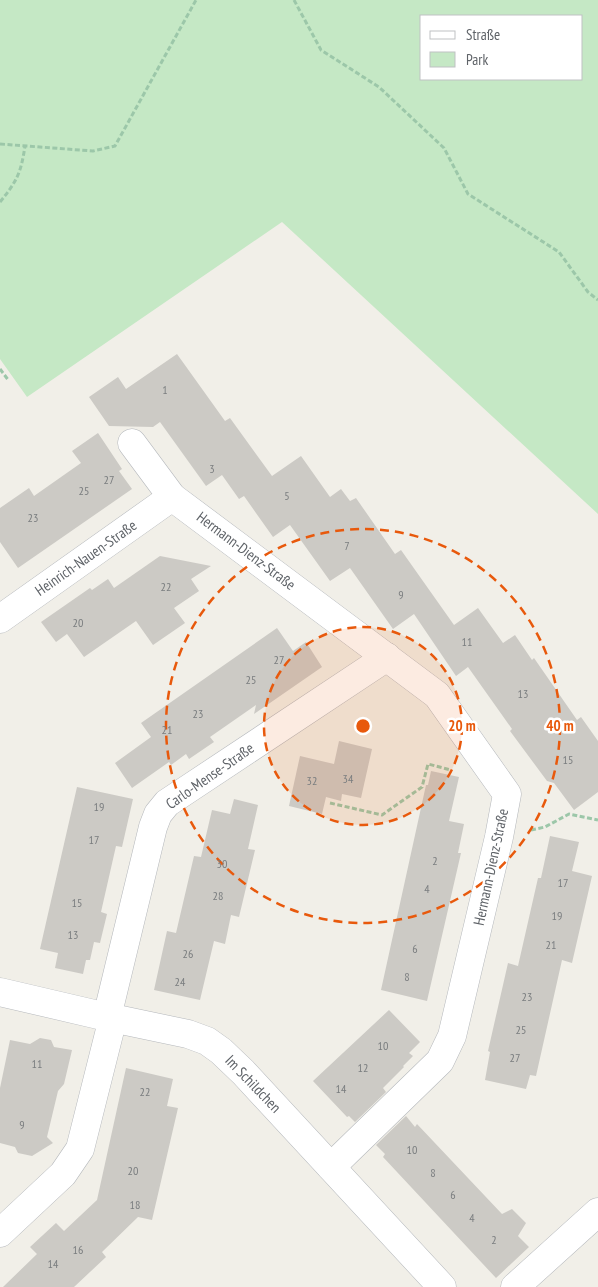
<svg xmlns="http://www.w3.org/2000/svg" width="598" height="1287" font-family="'PT Sans Narrow',sans-serif">
	<style>
		.green { fill: #c5e8c5; fill-rule: evenodd }
		.building { fill: #cccac5 }
		.lines { fill: none; stroke-linecap: round; stroke-linejoin: round }
		.minor-casing { stroke: #b5b8bc; stroke-width: 29 }
		.path { stroke: #9cc7a9; stroke-width: 3; stroke-dasharray: 5 2.5; stroke-linecap: butt }
		.minor { stroke: #fff; stroke-width: 28 }
		.ring { fill: none; stroke: #e8590c; stroke-width: 2.5; stroke-dasharray: 9 6 }
		.labels { text-anchor: middle; stroke-width: 5; stroke-linejoin: round; paint-order: stroke }
		.number-label { font-size: 12px; fill: #7a7d7f }
		.street-label { font-size: 15px; fill: #5f6368; stroke: #fff }
		.centre { fill: #e8590c; stroke: #fff; stroke-width: 2.5 }
		.ring-label { font-size: 15px; text-anchor: middle; font-weight: bold; fill: #e8590c; stroke: #fff; stroke-width: 5; stroke-linejoin: round; paint-order: stroke }
	</style>
	<rect width="100%" height="100%" fill="#f1efe8"/>
	<path class="green" d="M0,0H598V514L282,222L27,397L0,359ZM582,16V79H422V16Z"/>
	<g class="building">
		<path d="M177,354L225,421L230,418L272,476L301,456L330,497L341,489L350,501L356,498L395,554L401,550L454,625L478,608L503,643L515,635L532,660L534,658L577,720L581,717L598,741V792L574,810L554,783L547,781L510,731L512,729L468,667L456,676L414,614L393,629L350,568L330,581L290,525L273,537L244,496L239,499L222,475L206,486L160,422L153,427L109,426L89,397L118,377L126,389Z"/>
		<path d="M98,433L122,469L119,471L132,489L18,568L0,542V508L29,488L34,496L81,463L72,451Z"/>
		<path d="M160,556L211,566L191,579L199,591L174,608L185,623L153,645L136,621L84,657L67,634L56,642L41,622L90,588L92,590L108,579L114,588Z"/>
		<path d="M277,628L293,651L306,642L322,667L254,714L256,705L210,737L214,742L189,759L186,754L171,765L169,762L132,788L115,763L151,737L141,723Z"/>
		<path d="M339,741L372,749L361,798L342,794L341,801L326,797L322,814L289,806L300,756L334,764Z"/>
		<path d="M431,771L459,777L449,821L464,824L458,853H461L427,1001L381,990L426,785H428Z"/>
		<path d="M77,787L133,799L122,847L116,846L101,912L107,914L100,943L94,942L90,960H86L83,974L55,968L58,953L40,949Z"/>
		<path d="M234,799L258,805L248,849L255,850L239,917L231,915L225,944L214,941L200,1000L154,990L167,931L176,933L194,856L201,857L212,810L230,814Z"/>
		<path d="M550,836L579,842L572,871L592,876L572,963L562,960L536,1076L530,1075L526,1089L485,1080L490,1052L488,1051L508,963L518,966L538,878H541Z"/>
		<path d="M389,1010L420,1042L409,1053L413,1056L403,1066L404,1067L383,1088L386,1092L355,1122L349,1116L347,1117L313,1081Z"/>
		<path d="M40,1038L51,1040L54,1047L72,1050L64,1084L58,1091L47,1137L53,1143L32,1156L18,1153L15,1147L0,1143V1088L10,1040L30,1044Z"/>
		<path d="M126,1068L173,1079L167,1106L178,1108L152,1220L138,1217L102,1252L106,1257L74,1287H3L37,1254L30,1247L56,1223L64,1231L97,1200Z"/>
		<path d="M406,1116L415,1127L417,1124L502,1214L512,1209L526,1223L518,1236L529,1247L496,1278L383,1157L385,1154L376,1145Z"/>
	</g>
	<g class="lines">
		<defs>
			<g id="minor">
				<path d="M132,443L172,497L437,695L507,794L499,837L452,1036L440,1061L331,1167"/>
				<path d="M0,619L172,497"/>
				<path d="M0,992L107,1017L188,1034L207,1041L221,1051L243,1072L442,1287"/>
				<path d="M107,1017L153,827L158,814L167,803L387,657"/>
				<path d="M0,1233L63,1174L80,1149L113,1018"/>
				<path d="M515,1287L598,1212"/>
			</g>
		</defs>
		<use href="#minor" class="minor-casing"/>
		<g class="path">
			<path d="M294,0L321,50L379,87L444,148L468,194L559,252L588,292L598,300"/>
			<path d="M0,144L93,151L115,146L196,0"/>
			<path d="M0,202C17,181 21,173 25,146"/>
			<path d="M0,369L9,381"/>
			<path d="M330,803L382,815L422,787L428,764L451,770"/>
			<path d="M531,830L545,827L569,814L598,820"/>
		</g>
		<use href="#minor" class="minor"/>
	</g>
	<circle cx="363" cy="726" r="99" fill="#e8590c" fill-opacity=".12"/>
	<g class="ring">
		<circle cx="363" cy="726" r="99"/>
		<circle cx="363" cy="726" r="197"/>
	</g>
	<g class="labels">
		<g class="number-label">
			<text x="165" y="394">1</text>
			<text x="212" y="473">3</text>
			<text x="109" y="484">27</text>
			<text x="84" y="495">25</text>
			<text x="287" y="500">5</text>
			<text x="33" y="522">23</text>
			<text x="347" y="550">7</text>
			<text x="166" y="591">22</text>
			<text x="401" y="599">9</text>
			<text x="78" y="627">20</text>
			<text x="467" y="646">11</text>
			<text x="279" y="664">27</text>
			<text x="251" y="684">25</text>
			<text x="523" y="698">13</text>
			<text x="198" y="718">23</text>
			<text x="167" y="734">21</text>
			<text x="568" y="764">15</text>
			<text x="348" y="783">34</text>
			<text x="312" y="785">32</text>
			<text x="99" y="811">19</text>
			<text x="94" y="844">17</text>
			<text x="435" y="865">2</text>
			<text x="222" y="868">30</text>
			<text x="563" y="887">17</text>
			<text x="427" y="893">4</text>
			<text x="218" y="900">28</text>
			<text x="77" y="907">15</text>
			<text x="557" y="920">19</text>
			<text x="73" y="939">13</text>
			<text x="551" y="949">21</text>
			<text x="415" y="953">6</text>
			<text x="188" y="958">26</text>
			<text x="407" y="981">8</text>
			<text x="180" y="986">24</text>
			<text x="527" y="1001">23</text>
			<text x="521" y="1034">25</text>
			<text x="383" y="1050">10</text>
			<text x="515" y="1062">27</text>
			<text x="37" y="1068">11</text>
			<text x="363" y="1072">12</text>
			<text x="341" y="1093">14</text>
			<text x="145" y="1096">22</text>
			<text x="22" y="1129">9</text>
			<text x="412" y="1154">10</text>
			<text x="133" y="1175">20</text>
			<text x="433" y="1177">8</text>
			<text x="453" y="1199">6</text>
			<text x="135" y="1209">18</text>
			<text x="472" y="1222">4</text>
			<text x="494" y="1244">2</text>
			<text x="78" y="1254">16</text>
			<text x="53" y="1268">14</text>
		</g>
		<g class="street-label">
			<text transform="translate(246 551) rotate(37)" y="5">Hermann-Dienz-Straße</text>
			<text transform="translate(86 558) rotate(-35)" y="5">Heinrich-Nauen-Straße</text>
			<text transform="translate(210 776) rotate(-35)" y="5">Carlo-Mense-Straße</text>
			<text transform="translate(491 867) rotate(-78)" y="5">Hermann-Dienz-Straße</text>
			<text transform="translate(253 1084) rotate(46)" y="5">Im Schildchen</text>
		</g>
	</g>
	<circle cx="363" cy="726" r="8" class="centre"/>
	<g class="ring-label">
		<text x="462" y="731">20 m</text>
		<text x="560" y="731">40 m</text>
	</g>
	<rect x="420" y="15" width="162" height="65" fill="#ffffff" stroke="#bfc1c3"/>
	<rect x="430" y="31" width="25" height="8" fill="#ffffff" stroke="#bfc1c3"/>
	<text x="466" y="40" font-size="15" fill="#5f6368">Straße</text>
	<rect x="430" y="52" width="25" height="15" fill="#c5e8c5" stroke="#bfc1c3"/>
	<text x="466" y="65" font-size="15" fill="#5f6368">Park</text>
</svg>
